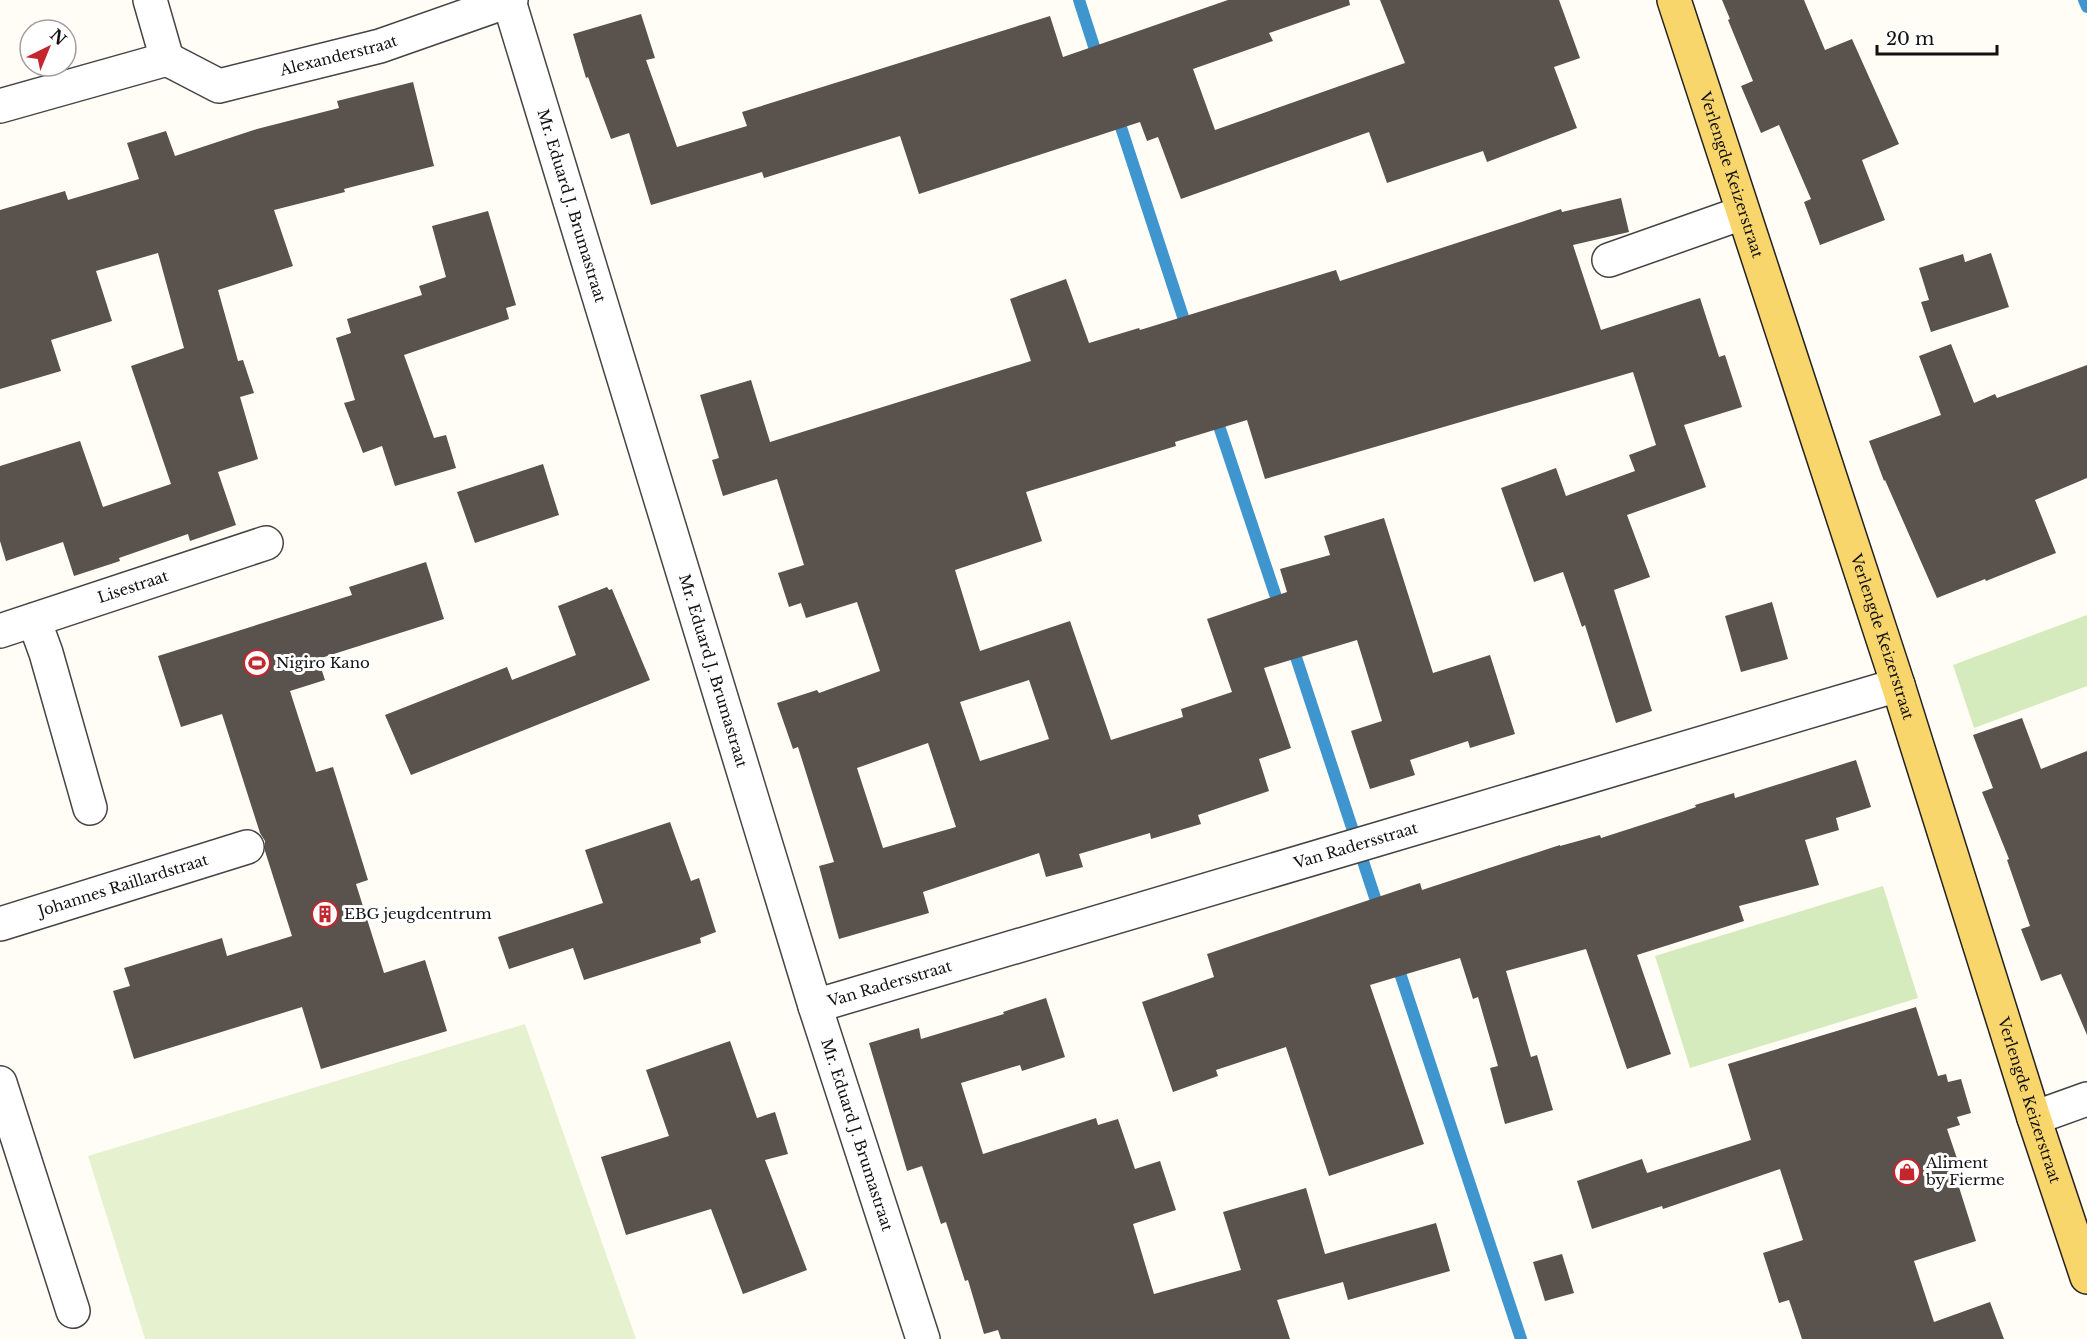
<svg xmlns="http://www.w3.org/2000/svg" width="2087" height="1339" font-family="'Libre Baskerville',serif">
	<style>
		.green { fill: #d5ebbd }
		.pitch { fill: #e6f2cf }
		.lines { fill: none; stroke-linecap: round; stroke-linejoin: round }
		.stream { stroke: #3f96cf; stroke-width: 12 }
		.building { fill: #5a524d; fill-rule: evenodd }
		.minor-casing { stroke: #444; stroke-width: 36 }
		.major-casing { stroke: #222; stroke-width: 36 }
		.minor { stroke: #fff; stroke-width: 33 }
		.major { stroke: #f9d66b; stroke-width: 33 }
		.labels { text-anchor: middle; stroke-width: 6; stroke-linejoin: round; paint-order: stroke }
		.street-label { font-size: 15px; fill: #111; stroke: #fff }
		.poi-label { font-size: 15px; fill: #111; stroke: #fff; text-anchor: start }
	</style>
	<rect width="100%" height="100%" fill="#fffdf5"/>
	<g class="green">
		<path d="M2087,615V686L1974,728L1953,665Z"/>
		<path d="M1883,886L1918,998L1690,1068L1655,956Z"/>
	</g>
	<path class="pitch" d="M525,1024L636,1339H145L88,1156Z"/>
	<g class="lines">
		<g class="stream">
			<path d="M1079,0L1099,62"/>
			<path d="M2084,0L2087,7"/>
			<path d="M1116,112L1188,332"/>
			<path d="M1215,414L1281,612"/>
			<path d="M1292,645L1380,913"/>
			<path d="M1396,961L1521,1339"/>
		</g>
	</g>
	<g class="building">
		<path d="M1228,0H1349L1350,5L1269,33L1273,41L1193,69L1215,130L1405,63L1380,0H1559L1580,58L1554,67L1577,128L1487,162L1483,151L1387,183L1369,132L1181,199L1158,137L1147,141L1140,122L919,194L900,136L764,178L762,172L651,205L629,133L611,139L588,77L586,78L573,34L641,14L655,58L646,60L677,147L747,126L742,112L1050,16L1063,57Z"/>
		<path d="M1722,0H1804L1825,50L1852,39L1899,144L1862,160L1885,220L1820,245L1804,202L1811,199L1779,125L1761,133L1741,86L1753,81L1728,20L1730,19Z"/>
		<path d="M413,82L434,166L344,189L345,192L274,210L293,266L218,290L238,361L243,360L254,393L240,397L258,459L218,472L236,525L190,541L188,534L119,558L120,561L74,576L63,542L6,561L0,541V466L80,441L103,507L171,484L131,366L184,348L158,253L96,271L112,321L51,340L61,371L0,389V210L65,191L68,200L139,179L127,143L166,131L175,156L257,129L339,108L337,101Z"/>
		<path d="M1621,198L1629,232L1573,245L1601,330L1700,298L1719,357L1725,355L1742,407L1684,425L1706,487L1627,515L1650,577L1614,590L1652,711L1616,723L1585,625L1582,627L1563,572L1534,582L1501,488L1556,468L1566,496L1635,471L1629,455L1656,445L1633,372L1265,479L1247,420L1175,442L1176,446L1026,492L1042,541L955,570L980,651L1070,621L1111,740L1183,717L1181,709L1232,692L1207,619L1287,592L1280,569L1330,555L1324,536L1384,518L1433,673L1490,655L1515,734L1470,748L1468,741L1410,760L1415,775L1370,789L1351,731L1382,721L1357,640L1264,668L1291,748L1259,759L1269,791L1198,815L1201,824L1151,839L1150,833L1079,854L1083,867L1046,877L1039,853L923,892L929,913L839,939L819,866L834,862L798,747L793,749L777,703L817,690L819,693L880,671L857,602L806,618L801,603L789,607L778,573L804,565L777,479L723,496L712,460L719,458L700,395L751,380L770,442L1031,361L1010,299L1066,279L1089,343L1139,328L1140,330L1336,270L1340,281L1561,209L1562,212ZM1029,680L1049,739L980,761L960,702ZM928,743L956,827L883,848L857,768Z"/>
		<path d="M488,211L516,305L506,308L509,319L404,355L434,438L446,435L456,468L395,486L382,446L363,453L344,403L355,400L336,338L351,333L347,319L422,295L419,286L446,277L432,226Z"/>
		<path d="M1991,253L2009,307L1931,332L1921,302L1929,300L1919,268L1963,254L1965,262Z"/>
		<path d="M1951,344L1974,403L1995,394L1997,398L2087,365V478L2035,500L2056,553L1986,581L1985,579L1937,598L1885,480L1884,481L1869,441L1941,415L1919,356Z"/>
		<path d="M543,464L559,515L475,543L457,492Z"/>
		<path d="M426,562L444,619L318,659L325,680L290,691L316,772L333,767L368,880L356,884L384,973L425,960L447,1031L321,1069L302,1007L134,1059L113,991L130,986L124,968L222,938L227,956L292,936L265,851V841L260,833L222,714L181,727L158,656L352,595L349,587Z"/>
		<path d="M607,587L609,590L612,589L650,680L411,775L385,715L507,667L512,680L576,655L558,606Z"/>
		<path d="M1772,602L1788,659L1741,672L1725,616Z"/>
		<path d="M2022,718L2041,769L2087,751V1035L2061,974L2041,981L2021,929L2030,926L2007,860L2009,859L1982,792L1993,788L1973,735Z"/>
		<path d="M1856,760L1871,807L1836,818L1839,830L1805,840L1819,885L1739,906L1744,921L1637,955L1671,1054L1627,1069L1586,949L1506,971L1531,1057L1537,1055L1553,1110L1505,1124L1490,1068L1498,1066L1478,997L1473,999L1460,958L1370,985L1424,1144L1329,1176L1286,1047L1216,1070L1218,1076L1173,1092L1142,1002L1214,977L1207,954L1420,883L1422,890L1560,845V846L1600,835L1601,838L1682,812L1696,807L1695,805L1734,793L1735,798Z"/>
		<path d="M670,822L691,881L699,878L716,932L700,938L701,943L584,980L573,948L509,969L498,937L603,903L585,850Z"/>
		<path d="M1046,998L1065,1057L1022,1071L1020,1065L961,1083L983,1154L1096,1118L1098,1125L1118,1119L1135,1169L1160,1161L1176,1210L1133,1224L1154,1294L1241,1270L1223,1212L1306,1188L1325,1254L1436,1223L1450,1271L1348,1300L1343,1282L1277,1300L1290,1339H1001L998,1330L984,1334L968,1280L965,1281L946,1222L941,1224L922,1166L907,1171L869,1043L919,1028L921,1039L1004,1014L1003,1012Z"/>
		<path d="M1916,1007L1938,1076L1946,1074L1948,1082L1961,1079L1971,1113L1957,1117L1960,1125L1947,1129L1965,1182L1958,1184L1976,1241L1914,1261L1934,1322L1990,1302L2004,1339H1802L1789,1300L1779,1303L1763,1253L1803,1240L1780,1169L1663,1209L1662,1206L1592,1229L1577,1181L1642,1159L1647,1173L1751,1140L1728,1064Z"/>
		<path d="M730,1041L757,1118L775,1112L788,1154L765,1160L807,1270L743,1294L711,1209L626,1235L601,1157L669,1136L646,1070Z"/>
		<path d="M1562,1254L1574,1293L1545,1301L1533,1262Z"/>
	</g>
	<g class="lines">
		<defs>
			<g id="minor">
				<path d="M150,0L167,59"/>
				<path id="s1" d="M509,1L815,1006L923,1339"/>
				<path id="s2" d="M167,59L219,86L380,46L511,0"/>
				<path d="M0,106L167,59"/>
				<path d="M1609,260L1742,213"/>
				<path d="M34,620L46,653L90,808"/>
				<path id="s3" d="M0,631L266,543"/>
				<path id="s4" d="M0,924L247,847"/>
				<path id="s5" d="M815,1006L1898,685"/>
				<path d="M0,1083L73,1311"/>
				<path d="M2034,1118L2087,1099"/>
			</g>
			<g id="major">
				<path id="s6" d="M1674,0L1898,685L2034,1118L2087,1277"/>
			</g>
		</defs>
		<use href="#minor" class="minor-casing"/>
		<use href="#major" class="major-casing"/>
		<use href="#minor" class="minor"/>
		<use href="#major" class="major"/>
	</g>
	<defs>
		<symbol id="stadium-ring" viewBox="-11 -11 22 22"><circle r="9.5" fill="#fff" stroke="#c4262e" stroke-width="1.5"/><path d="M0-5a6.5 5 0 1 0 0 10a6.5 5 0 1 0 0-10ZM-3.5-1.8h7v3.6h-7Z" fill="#c4262e"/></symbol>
		<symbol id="building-ring" viewBox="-11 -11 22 22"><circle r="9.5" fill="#fff" stroke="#c4262e" stroke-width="1.5"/><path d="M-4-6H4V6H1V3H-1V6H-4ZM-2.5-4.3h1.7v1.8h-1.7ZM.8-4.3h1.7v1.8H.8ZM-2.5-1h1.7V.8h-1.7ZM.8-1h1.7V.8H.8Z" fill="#c4262e"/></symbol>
		<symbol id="shop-ring" viewBox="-11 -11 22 22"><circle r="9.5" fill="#fff" stroke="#c4262e" stroke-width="1.5"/><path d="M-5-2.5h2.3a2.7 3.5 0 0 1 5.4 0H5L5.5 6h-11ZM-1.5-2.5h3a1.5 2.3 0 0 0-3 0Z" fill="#c4262e"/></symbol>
	</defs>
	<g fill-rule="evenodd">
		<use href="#stadium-ring" x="242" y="648" width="30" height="30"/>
		<use href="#building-ring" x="310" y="899" width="30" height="30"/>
		<use href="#shop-ring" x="1892" y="1157" width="30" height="30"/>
	</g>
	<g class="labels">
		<g class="street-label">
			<text dy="5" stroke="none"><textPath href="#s2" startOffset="182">Alexanderstraat</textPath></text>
			<text dy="5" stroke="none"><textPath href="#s6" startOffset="184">Verlengde Keizerstraat</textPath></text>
			<text dy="5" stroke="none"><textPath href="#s1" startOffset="214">Mr. Eduard J. Brumastraat</textPath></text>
			<text dy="5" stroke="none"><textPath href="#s3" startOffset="140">Lisestraat</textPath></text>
			<text dy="5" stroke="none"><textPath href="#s6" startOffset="670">Verlengde Keizerstraat</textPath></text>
			<text dy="5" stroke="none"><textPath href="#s1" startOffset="700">Mr. Eduard J. Brumastraat</textPath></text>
			<text dy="5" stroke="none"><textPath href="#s5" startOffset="564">Van Radersstraat</textPath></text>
			<text dy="5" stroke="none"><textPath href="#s4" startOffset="129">Johannes Raillardstraat</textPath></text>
			<text dy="5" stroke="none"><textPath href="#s5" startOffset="78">Van Radersstraat</textPath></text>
			<text dy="5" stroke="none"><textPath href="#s6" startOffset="1156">Verlengde Keizerstraat</textPath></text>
			<text dy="5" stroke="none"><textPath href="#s1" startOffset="1186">Mr. Eduard J. Brumastraat</textPath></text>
		</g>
		<g class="poi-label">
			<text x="276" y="668">Nigiro Kano</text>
			<text x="344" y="919">EBG jeugdcentrum</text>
			<text x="1926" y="1168">Aliment<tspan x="1926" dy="17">by Fierme</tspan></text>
		</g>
	</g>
	<g transform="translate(48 48) rotate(43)"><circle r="28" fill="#ffffff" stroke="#a0a0a0" stroke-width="1.5"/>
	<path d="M0-4.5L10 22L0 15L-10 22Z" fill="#c4262e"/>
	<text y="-9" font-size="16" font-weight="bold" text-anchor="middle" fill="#111111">N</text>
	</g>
	<path d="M1877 45v9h120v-9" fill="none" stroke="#111111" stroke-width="3"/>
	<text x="1886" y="45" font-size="18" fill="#111111" stroke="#ffffff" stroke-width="4.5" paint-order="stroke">20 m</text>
</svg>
